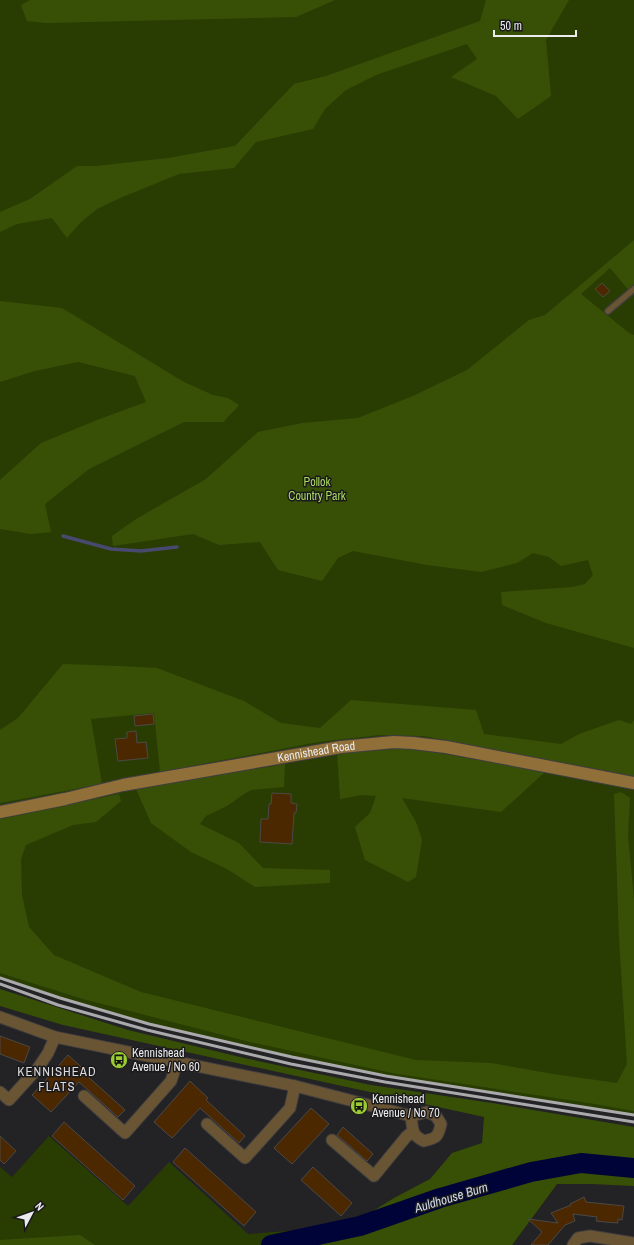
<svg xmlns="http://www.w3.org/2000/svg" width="634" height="1245" font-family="'Archivo Narrow',sans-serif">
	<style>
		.green { fill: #293d03 }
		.forest { fill: #385006 }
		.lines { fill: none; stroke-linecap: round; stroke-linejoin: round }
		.stream { stroke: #47496e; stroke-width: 3.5 }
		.river { stroke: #000337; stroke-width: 20 }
		.building { fill: #4c2800; stroke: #4b4947 }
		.lane-casing { stroke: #3f3e40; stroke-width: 8 }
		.street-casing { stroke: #3f3e40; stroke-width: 13 }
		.secondary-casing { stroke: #3f3e40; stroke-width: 14 }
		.lane { stroke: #695433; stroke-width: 5.5 }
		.street { stroke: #695433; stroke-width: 11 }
		.secondary { stroke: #916f38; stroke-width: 12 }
		.rail { stroke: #aaa9ab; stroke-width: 3 }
		.labels { text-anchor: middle; stroke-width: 3; stroke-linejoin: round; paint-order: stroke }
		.park-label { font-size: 12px; fill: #a9d762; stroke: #1a191b }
		.street-label { font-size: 12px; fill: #ecebed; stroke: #1a191b }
		.poi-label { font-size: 12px; fill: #ecebed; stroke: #1a191b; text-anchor: start }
		.neighbourhood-label { font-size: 13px; letter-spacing: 1px; fill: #dcdbde; stroke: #1a191b }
		.water-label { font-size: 13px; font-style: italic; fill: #ced8ed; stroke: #1a191b }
	</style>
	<rect width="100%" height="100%" fill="#232224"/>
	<g class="green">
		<path d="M0,0H634V1115L386,1076L292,1057L149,1024L60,998L0,978Z"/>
		<path d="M49,1136L128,1206L169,1162L248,1234L338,1227L557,1184L512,1245H0V1167L12,1177Z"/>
	</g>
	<g class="forest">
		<path d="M30,0H335L296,17L46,23L27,21L21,5Z"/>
		<path d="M486,0H569L546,40L551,96L518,119L496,96L451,77L477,59L467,44L376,75L346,90L325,109L313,129L256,142L234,168L179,174L120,198L97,209L80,223L67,238L52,218L17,224L0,232V212L30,199L77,166H96L168,158L235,146L294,84L326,76L480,21Z"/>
		<path d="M634,240V295L627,288L610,268L581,294L629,333L634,335V648L546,623L502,605L501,592L573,587L585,584L593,575L588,560L561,566L549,557L533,553L517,563L481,572L427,565L353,551L338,558L322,581L278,570L260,542L219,545L193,534L113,546L112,536L136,519L206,479L258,432L302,423L358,418L413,396L467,370L529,320L545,315Z"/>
		<path d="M0,301L62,308L184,382L213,395L228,398L239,405C234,412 228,415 224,422H184L89,469L45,504L51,532L31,534L0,529V480L41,443L97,420L146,402L135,376L78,362L35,371L0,382Z"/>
		<path d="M63,664L119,666L157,668L244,701L281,723L320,728L351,700L476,710L484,734L561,744L579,734L619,720L631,724L634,720V777L424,736L379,735L318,742L160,772L154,713L91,719L102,784L0,803V730L18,718Z"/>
		<path d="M411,748L545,772L501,812L402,798L416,822L422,840L416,877L408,882L365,860L355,827L370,813L376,796L362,795L340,799L337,752Z"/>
		<path d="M285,764L284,787L251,790L244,794L227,806L206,816L200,824L239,843L263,868L330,870V883L255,887L227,869L191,852L151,823L136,789Z"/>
		<path d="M621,792L630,798L628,836L634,899V1111L595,1104L392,1073L250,1042L83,999L0,973V819L119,794L121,801L96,822L73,825L26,845L21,859L22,895L29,927L54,955L141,992L416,1060L491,1063L553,1074L617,1083L627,1064L619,938L614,794Z"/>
		<path d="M0,989L128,1030L244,1058L371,1085L492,1103L634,1127V1165L591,1155L564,1160L462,1186L387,1214L338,1227L365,1216L394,1198L430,1179L452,1153L482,1143L484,1117L63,1025L0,1006Z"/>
		<path d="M606,1170L634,1176V1186L591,1184H557L512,1245H297L355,1231L512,1184L556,1173Z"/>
		<path d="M80,1235L95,1245H0V1240Z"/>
	</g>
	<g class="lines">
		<path class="stream" d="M63,536L111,549L141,551L177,547"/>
		<path class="river" d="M271,1245L360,1226L440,1198L531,1172L581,1163L634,1168"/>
	</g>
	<g class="building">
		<path d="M602,283L610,291L603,297L595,289Z"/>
		<path d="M153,714L154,724L135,726L134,716Z"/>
		<path d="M136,731L137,743L146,742L148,758L118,761L115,739L127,738V732Z"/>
		<path d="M272,793L291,794V803L297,804L296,813H294L292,844L260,842L261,819H268L269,804H271Z"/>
		<path d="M0,1036L30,1047L24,1063L0,1054Z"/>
		<path d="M68,1055L87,1072L85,1074L125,1110L118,1117L79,1082L51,1112L32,1095Z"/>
		<path d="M190,1081L208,1098L206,1100L245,1136L239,1143L200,1108L172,1138L154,1122Z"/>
		<path d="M311,1108L329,1124L292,1164L274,1148Z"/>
		<path d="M64,1122L135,1186L123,1200L52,1136Z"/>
		<path d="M343,1127L373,1154L367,1161L337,1135Z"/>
		<path d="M0,1136L16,1151L4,1164L0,1160Z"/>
		<path d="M185,1148L256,1212L244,1226L173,1162Z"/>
		<path d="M313,1167L352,1203L341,1216L301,1180Z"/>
		<path d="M584,1197L586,1202L624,1206L622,1220L618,1219V1223L605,1222L596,1221L597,1217L573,1214L575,1221L565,1225L548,1245H531L542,1232L528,1219L558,1223L551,1213L571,1205L570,1204Z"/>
	</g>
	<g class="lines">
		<defs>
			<path id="lane" d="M608,311L634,289"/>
			<g id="street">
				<path d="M0,1017L55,1037L295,1086L411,1116L427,1112L436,1116L441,1124C438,1137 437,1138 424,1141C411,1135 413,1129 411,1116"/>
				<path d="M0,1092L9,1100L38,1068L48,1053L55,1037"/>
				<path d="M84,1096L125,1133L171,1081L177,1063"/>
				<path d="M207,1124L245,1158L290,1108L295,1086"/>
				<path d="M332,1140L374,1176L406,1137L413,1131"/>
				<path d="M573,1245L578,1238L590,1236L634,1243"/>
			</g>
			<g id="secondary">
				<path id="s1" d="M0,812L65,799L123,785L341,747L394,742L413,743L446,747L634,783"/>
			</g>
		</defs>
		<use href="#lane" class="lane-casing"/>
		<use href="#street" class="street-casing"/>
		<use href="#secondary" class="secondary-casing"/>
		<use href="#lane" class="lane"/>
		<use href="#street" class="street"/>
		<use href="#secondary" class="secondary"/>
		<g class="rail">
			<path d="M0,978L60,998L149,1024L292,1057L386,1076L634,1115"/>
			<path d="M0,984L58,1005L147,1030L291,1064L385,1082L634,1122"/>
		</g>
	</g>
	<defs>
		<symbol id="bus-disc" viewBox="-11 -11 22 22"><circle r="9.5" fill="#9bcb33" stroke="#1a191b"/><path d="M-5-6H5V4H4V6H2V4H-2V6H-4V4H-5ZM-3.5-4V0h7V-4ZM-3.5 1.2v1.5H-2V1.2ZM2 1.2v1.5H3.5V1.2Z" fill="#111"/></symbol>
	</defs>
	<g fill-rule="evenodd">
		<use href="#bus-disc" x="109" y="1050" width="20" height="20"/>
		<use href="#bus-disc" x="349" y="1096" width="20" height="20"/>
	</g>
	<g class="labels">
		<g class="park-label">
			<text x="317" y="486">Pollok<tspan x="317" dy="14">Country Park</tspan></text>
		</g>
		<g class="street-label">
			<text dy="4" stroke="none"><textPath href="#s1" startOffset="322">Kennishead Road</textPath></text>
		</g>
		<g class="poi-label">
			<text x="132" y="1057">Kennishead<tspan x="132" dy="14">Avenue / No 60</tspan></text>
			<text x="372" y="1103">Kennishead<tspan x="372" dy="14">Avenue / No 70</tspan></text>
		</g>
		<g class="neighbourhood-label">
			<text x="57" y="1076">KENNISHEAD<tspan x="57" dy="15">FLATS</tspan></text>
		</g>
		<g class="water-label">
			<text transform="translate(451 1197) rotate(-17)" y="5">Auldhouse Burn</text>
		</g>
	</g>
	<g transform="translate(32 1213) rotate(49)" stroke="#1a191b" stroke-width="3" paint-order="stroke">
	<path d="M0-3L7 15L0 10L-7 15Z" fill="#ecebed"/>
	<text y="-6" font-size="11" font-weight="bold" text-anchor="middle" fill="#ecebed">N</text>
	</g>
	<path d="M494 30v6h82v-6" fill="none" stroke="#ecebed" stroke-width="2"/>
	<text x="500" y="30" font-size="12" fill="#ecebed" stroke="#1a191b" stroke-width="3" paint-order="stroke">50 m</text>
</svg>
